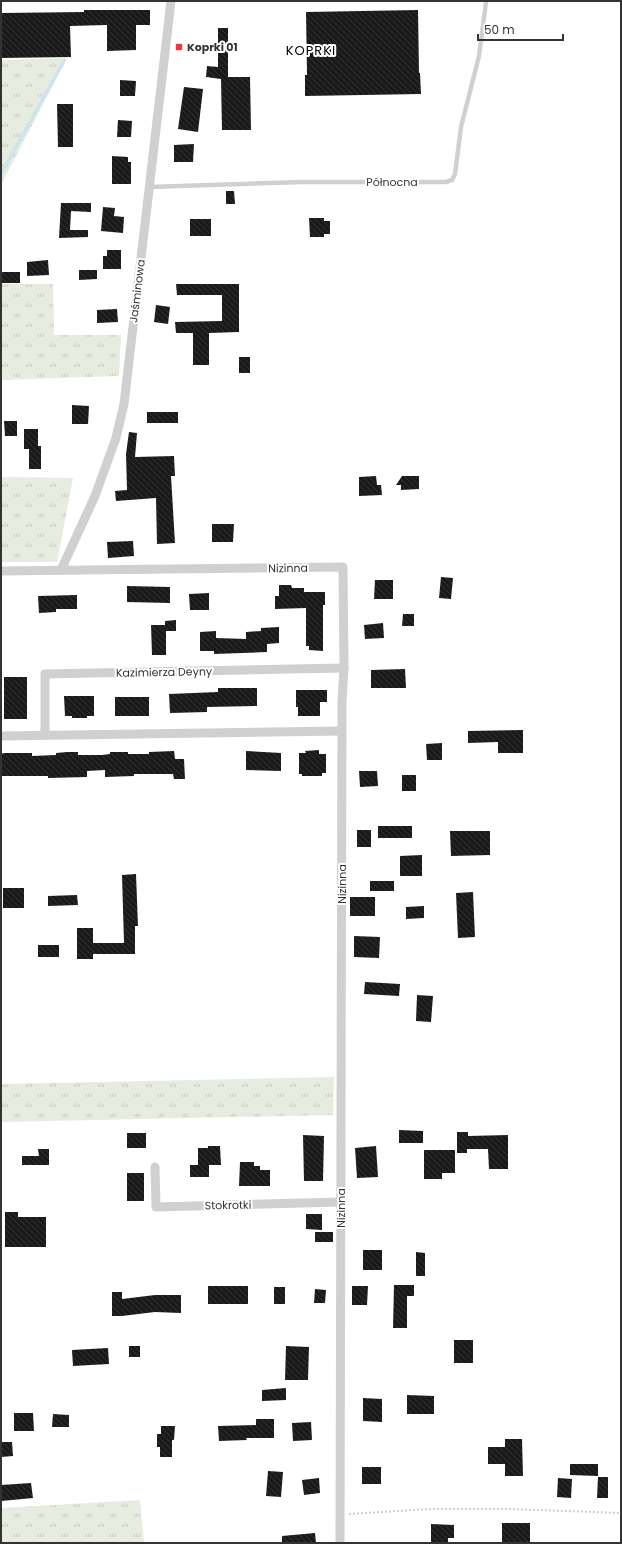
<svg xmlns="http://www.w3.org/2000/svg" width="622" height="1544" font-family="Poppins,sans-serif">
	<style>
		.grass { fill: url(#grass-tufts) }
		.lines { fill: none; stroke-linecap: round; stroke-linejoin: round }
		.stream { stroke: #cfe2ee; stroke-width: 3.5 }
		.building { fill: url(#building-back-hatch) }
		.path { stroke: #cdcdcd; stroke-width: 2; stroke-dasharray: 2 2; stroke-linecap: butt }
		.lane { stroke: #d0d0d0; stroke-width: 4.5 }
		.street { stroke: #d0d0d0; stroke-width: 9 }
		.poi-dot { fill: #e63946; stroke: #fff; stroke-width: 1.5 }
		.labels { text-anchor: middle; stroke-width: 4; stroke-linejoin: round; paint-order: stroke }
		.poi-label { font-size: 11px; font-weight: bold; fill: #333; stroke: #fff; text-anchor: start }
		.street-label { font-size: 11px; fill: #333; stroke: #fff }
		.quarter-label { font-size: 13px; letter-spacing: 1px; fill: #000; stroke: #fff }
	</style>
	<defs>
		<pattern id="grass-tufts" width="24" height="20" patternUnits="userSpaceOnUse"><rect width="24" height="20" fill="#e6ecdf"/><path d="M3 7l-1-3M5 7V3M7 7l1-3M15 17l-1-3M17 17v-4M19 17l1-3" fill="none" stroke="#c6cbc0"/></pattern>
		<pattern id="building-back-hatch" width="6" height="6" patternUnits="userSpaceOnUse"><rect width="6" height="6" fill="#1a1a1a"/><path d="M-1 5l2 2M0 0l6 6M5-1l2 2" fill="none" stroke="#333"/></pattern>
	</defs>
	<rect width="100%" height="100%" fill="#fff"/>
	<g class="grass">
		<path d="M67,58L1,185V60Z"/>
		<path d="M1,284H53L54,335H121L119,376L1,380Z"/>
		<path d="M1,477L73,478L57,562H1Z"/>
		<path d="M334,1077L333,1115L1,1122V1084Z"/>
		<path d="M140,1500L144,1543H1V1508Z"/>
	</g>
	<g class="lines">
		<path class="stream" d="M1,174L64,61"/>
	</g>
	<g class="building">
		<path d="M84,10H150V25H136V50L107,51V25L70,26L71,57L1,58V13L84,12Z"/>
		<path d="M418,10L419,73H420L421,94L305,96V75H307L306,12Z"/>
		<path d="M218,28H228V77H250L251,130H222L221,79L206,77L207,66L218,67Z"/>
		<path d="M120,80L136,81L135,96H120Z"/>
		<path d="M184,87L203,89L198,132L178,129Z"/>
		<path d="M57,104H73V147H58Z"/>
		<path d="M118,120L132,121L131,137H117Z"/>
		<path d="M194,144L193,162H174V145Z"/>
		<path d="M112,156L128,157V162H131V184H112Z"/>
		<path d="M226,191H234L235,204H226Z"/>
		<path d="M61,203H91V212L71,211L70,230H88V237L59,238Z"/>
		<path d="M103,207L115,208L114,216L124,217L123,233L101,231Z"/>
		<path d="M309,218H324V221H330V234H324V237H310Z"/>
		<rect x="190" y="219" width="21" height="17"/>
		<path d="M107,250H121V269H103V256H107Z"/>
		<path d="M48,260L49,275L27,276V262Z"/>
		<path d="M79,270H97V279L79,280Z"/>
		<rect x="1" y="272" width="19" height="11"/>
		<path d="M176,284H239V332L209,333V365H193V333H176L175,322L222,321V295H177Z"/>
		<path d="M156,305L170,307L168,324L154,322Z"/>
		<path d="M117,309L118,322L97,323V310Z"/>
		<rect x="239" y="357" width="11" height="16"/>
		<path d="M72,405L89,406L88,424H72Z"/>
		<rect x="147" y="412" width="31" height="11"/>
		<path d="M4,421H17V436H5Z"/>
		<path d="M24,429H38V446H41V469H29V449H24Z"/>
		<path d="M129,432L137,433L135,457L174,456L175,476H171L175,543L157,544L156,498L116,501L115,491L127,490L126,454Z"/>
		<path d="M376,476L377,485H381L382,495L359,496V477Z"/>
		<path d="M402,476H419V489L401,490V485H396Z"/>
		<path d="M212,524H234L233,542H212Z"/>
		<path d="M133,541L134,556L108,558L107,542Z"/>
		<path d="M441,577L453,578L451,599L439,598Z"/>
		<path d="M375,580H393V599H374Z"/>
		<path d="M279,585H291L292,588H304V592H325V605H323V651L309,650V646H306V608L275,609V596H279Z"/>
		<path d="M127,586L170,587V603L127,602Z"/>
		<path d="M209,593V610H190L189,594Z"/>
		<path d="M77,595V609H56V612L39,613L38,596Z"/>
		<path d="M403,614H414V626H402Z"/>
		<path d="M176,620V631H166V655H152L151,625H165V621Z"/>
		<path d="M383,623L384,638L365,639L364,625Z"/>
		<path d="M279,627V643L267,644V652L214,654V651H200V632L216,631V638L246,639V632L261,631V628Z"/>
		<path d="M405,669L406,688H371V670Z"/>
		<rect x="4" y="677" width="23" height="42"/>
		<path d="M218,688H257V706L207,707V712L170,713L169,694L218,692Z"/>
		<path d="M296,690H327V702H320V716H298V707H296Z"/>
		<path d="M64,696H94V716H87V718H72V716H65Z"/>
		<rect x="115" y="697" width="34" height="19"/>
		<path d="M523,730V753H498V742L468,743V731Z"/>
		<path d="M442,743V760H427L426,744Z"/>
		<path d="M319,750V754H326V773H322V776H302V774H299V753H306L305,751Z"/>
		<path d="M174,751L175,759H184L185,779H174L173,774H134V776L105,777V770L87,771V777L48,778V776H1V754L4,753H32V756L56,755V753L67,752H78V755H102L110,754V752H128V754H149V752Z"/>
		<path d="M246,751L281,753V771L246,770Z"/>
		<path d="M359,771H377L378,786L360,787Z"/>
		<rect x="402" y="775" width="14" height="16"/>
		<rect x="378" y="826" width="34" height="12"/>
		<rect x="357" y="830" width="14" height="17"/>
		<path d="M450,831H490V855L451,856Z"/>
		<path d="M422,855V876H400V856Z"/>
		<path d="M136,874L138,926H135V954H93V959H77V928H93V943H124L122,875Z"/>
		<rect x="370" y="881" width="24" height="10"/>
		<rect x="3" y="888" width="21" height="20"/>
		<path d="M473,892L475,937L458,938L456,893Z"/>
		<path d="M77,895L78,905L48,906V896Z"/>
		<rect x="350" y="897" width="25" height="19"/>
		<path d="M424,906V918L406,919V907Z"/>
		<path d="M354,936L380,937L379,958L354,957Z"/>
		<rect x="38" y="945" width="21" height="12"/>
		<path d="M365,982L400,984L399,996L364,994Z"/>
		<path d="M417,995L433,996L431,1022L416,1021Z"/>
		<path d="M399,1130L423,1131V1143H399Z"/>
		<path d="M457,1132H468V1136L508,1135V1169H489L488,1149H467V1153H457Z"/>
		<rect x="127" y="1133" width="19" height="15"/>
		<path d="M303,1135L324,1136L323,1181H304Z"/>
		<path d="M208,1146H220L221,1165H209V1177H190V1165H198V1148H208Z"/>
		<path d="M376,1146L378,1177L357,1178L355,1148Z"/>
		<path d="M38,1149H49V1165H22V1156H39Z"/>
		<path d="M424,1150H455V1173H442V1179H424Z"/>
		<path d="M240,1162H254V1166H260V1170H270V1186H239Z"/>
		<rect x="127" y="1173" width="17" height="28"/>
		<path d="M5,1212H18V1217H46V1247H5Z"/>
		<path d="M306,1214H322V1230L306,1229Z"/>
		<rect x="315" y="1232" width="18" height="10"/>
		<rect x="363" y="1250" width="19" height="20"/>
		<path d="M416,1252L425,1253V1276H416Z"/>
		<path d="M394,1285H414V1296H407V1328H393Z"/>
		<rect x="208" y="1286" width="40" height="18"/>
		<path d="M352,1286H368L367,1305H352Z"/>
		<rect x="274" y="1287" width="11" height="17"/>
		<path d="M315,1289L326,1290L325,1303H314Z"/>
		<path d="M112,1292H122V1299L155,1295H181V1313L155,1312L122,1316H112Z"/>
		<rect x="454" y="1340" width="19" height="23"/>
		<rect x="129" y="1346" width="11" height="11"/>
		<path d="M286,1346L309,1347L308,1380H285Z"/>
		<path d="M108,1348L109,1364L73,1366L72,1350Z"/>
		<path d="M286,1388V1400L262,1401V1390Z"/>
		<path d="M407,1395L434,1396V1414H407Z"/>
		<path d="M363,1398L382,1399V1422L363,1421Z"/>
		<path d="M14,1413H33L34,1431H14Z"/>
		<path d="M53,1414L69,1415V1427H52Z"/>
		<path d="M256,1419H274V1438H246L247,1440L219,1441L218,1426L256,1425Z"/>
		<path d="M311,1422L312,1440L293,1441L292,1423Z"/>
		<path d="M161,1426H175L174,1440H172V1457H160V1447H157V1434H161Z"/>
		<path d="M505,1439H522L523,1476H505V1464H488V1447H505Z"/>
		<path d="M1,1442H12L13,1456L1,1457Z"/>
		<path d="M570,1464H598V1476L570,1475Z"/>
		<rect x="362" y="1467" width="19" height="17"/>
		<path d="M268,1471L283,1472L281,1497L266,1496Z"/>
		<path d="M598,1477H608V1498H597Z"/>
		<path d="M319,1478L320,1493L304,1495L302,1480Z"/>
		<path d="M558,1478L572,1479L571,1498L557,1497Z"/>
		<path d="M31,1483L33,1498L1,1501V1485Z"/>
		<rect x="502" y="1523" width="28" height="20"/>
		<path d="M431,1524L454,1525V1538H448V1543H431Z"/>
		<path d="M315,1533L316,1543H282V1536Z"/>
	</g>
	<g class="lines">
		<path class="path" d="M349,1514L431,1509H510L621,1513"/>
		<path class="lane" d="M149,187L302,182H446L452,180L455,174L461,127L479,56L486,2"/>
		<g class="street">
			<path d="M61,570L95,496L116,438L124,404L171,1"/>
			<path d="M1,571L343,567L344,668L342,702L340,1543"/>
			<path d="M45,735V674L344,668"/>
			<path d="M1,736L342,731"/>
			<path d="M155,1167L156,1207L341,1202"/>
		</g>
	</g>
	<rect class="poi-dot" x="175" y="43" width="8" height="8" rx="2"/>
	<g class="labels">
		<g class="poi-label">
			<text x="187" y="51">Koprki 01</text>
		</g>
		<g class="street-label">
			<text x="392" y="186">Północna</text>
			<text transform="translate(137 291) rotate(-83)" y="4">Jaśminowa</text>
			<text transform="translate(288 568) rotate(-1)" y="4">Nizinna</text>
			<text transform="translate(164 672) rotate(-1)" y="4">Kazimierza Deyny</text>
			<text transform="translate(342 884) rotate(-90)" y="4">Nizinna</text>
			<text transform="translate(228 1205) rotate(-1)" y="4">Stokrotki</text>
			<text transform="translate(341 1208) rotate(-90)" y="4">Nizinna</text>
		</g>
		<g class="quarter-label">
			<text x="311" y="55">KOPRKI</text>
		</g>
	</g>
	<rect width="622" height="1544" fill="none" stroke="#333333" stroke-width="4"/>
	<path d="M478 34v6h85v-6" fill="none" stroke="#333333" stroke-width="2"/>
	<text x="484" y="34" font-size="12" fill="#333333" stroke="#ffffff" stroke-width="3" paint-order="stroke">50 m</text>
</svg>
